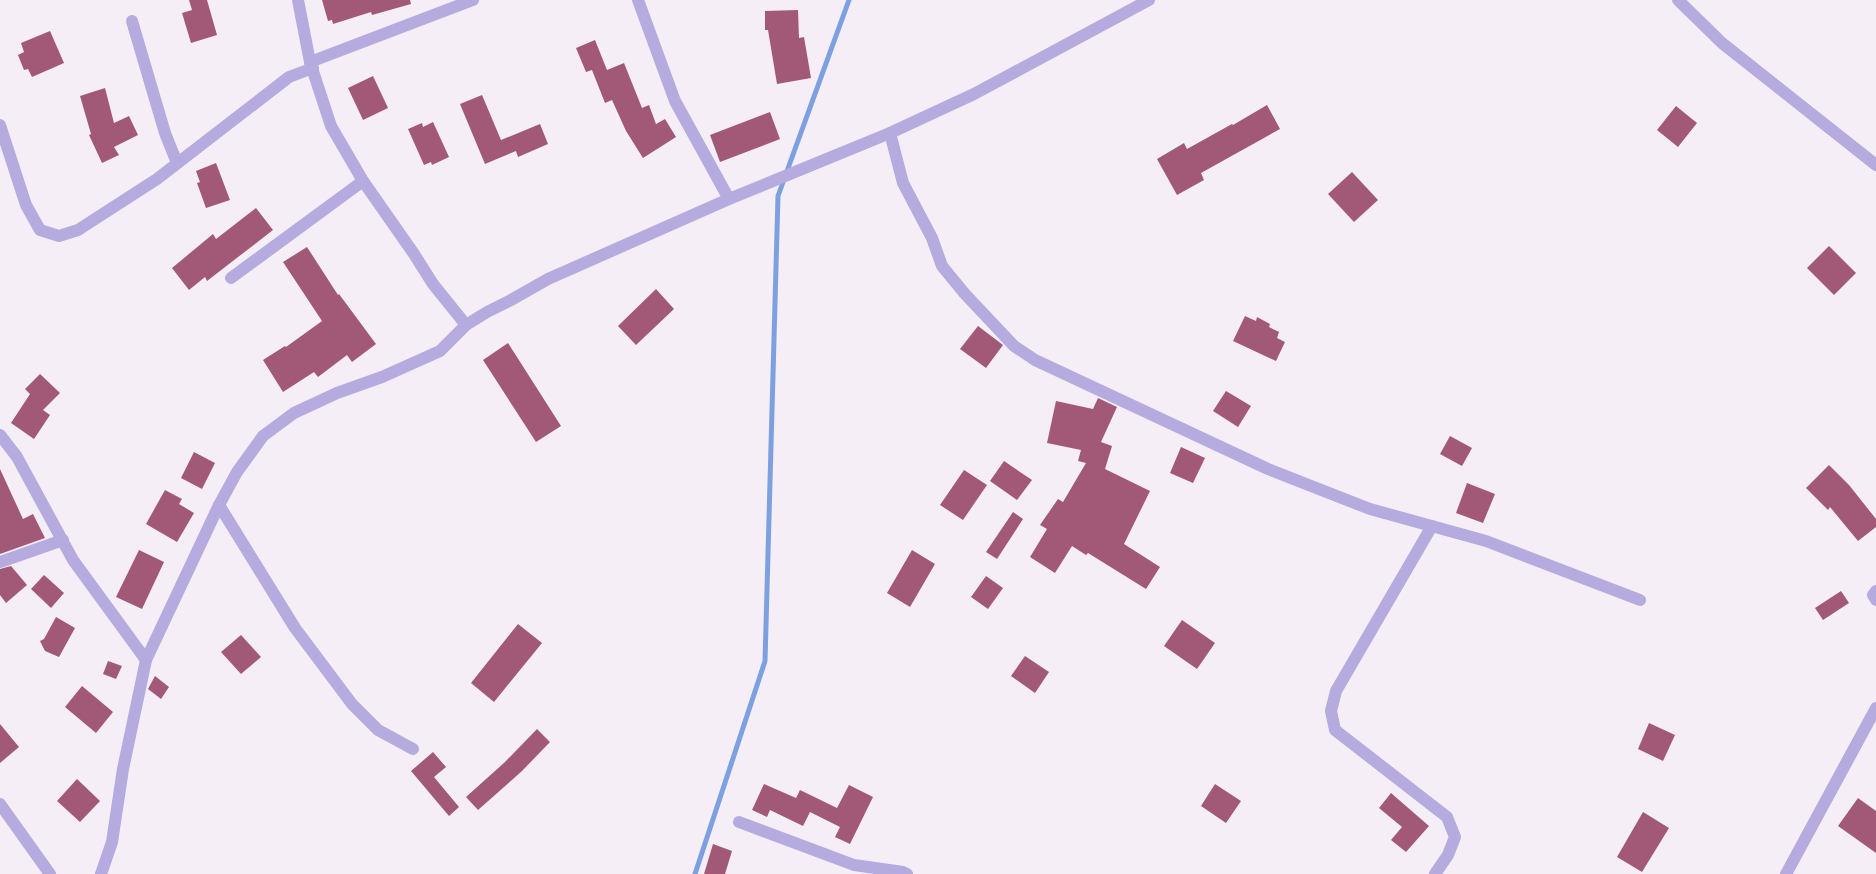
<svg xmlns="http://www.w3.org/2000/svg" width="1876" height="874" font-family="'Sofia Sans Condensed',sans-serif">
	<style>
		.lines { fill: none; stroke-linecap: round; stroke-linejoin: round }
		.stream { stroke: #7da1e0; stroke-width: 5 }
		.building { fill: #a25977 }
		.minor { stroke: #b5abde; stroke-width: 12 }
	</style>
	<rect width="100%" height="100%" fill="#f6eef6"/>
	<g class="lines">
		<path class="stream" d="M695,874L765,661L778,196L849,0"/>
	</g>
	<g class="building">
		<path d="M189,0H207L217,35L191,43L182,13L192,10Z"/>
		<path d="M322,0H410L411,4L372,15L371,12L333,24L332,20L328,21Z"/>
		<path d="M798,10L799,38L804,37L811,78L777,84L768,30H765V11Z"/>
		<path d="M50,31L64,63L32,77L28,69L24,70L18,55L24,52L21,43Z"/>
		<path d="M595,40L607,70L624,63L642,108L649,105L656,124L665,119L676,137L643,158L626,131L612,100L605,103L592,70L586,72L576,48Z"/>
		<path d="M373,76L388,108L363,120L348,88Z"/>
		<path d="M105,88L114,123L129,116L138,135L114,147L119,155L102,163L89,135L91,134L80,96Z"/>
		<path d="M482,95L501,140L540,124L548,144L518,157L516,151L485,164L460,104Z"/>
		<path d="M1267,105L1280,129L1201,173L1204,180L1177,195L1157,159L1184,143L1187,149L1232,124L1233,125Z"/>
		<path d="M1676,106L1697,123L1678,147L1657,130Z"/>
		<path d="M770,112L780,139L720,162L710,135Z"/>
		<path d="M433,122L449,157L432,165L431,162L424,165L408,129L422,123L423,127Z"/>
		<path d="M216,163L230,200L206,208L197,183L200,182L196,171Z"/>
		<path d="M1352,172L1378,200L1354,222L1328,194Z"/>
		<path d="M256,208L273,230L207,281L205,277L189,290L172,268L213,234L216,239Z"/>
		<path d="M1829,246L1856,273L1834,295L1807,268Z"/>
		<path d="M307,247L338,295L339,294L376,344L352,362L347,355L318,377L314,372L283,392L263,360L285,346L286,347L322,321L283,262Z"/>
		<path d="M656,289L674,309L636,345L618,326Z"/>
		<path d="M1245,316L1256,321L1257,317L1270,324L1269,327L1279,332L1277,338L1285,342L1276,361L1233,341Z"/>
		<path d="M978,326L1003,345L986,368L960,349Z"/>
		<path d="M508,343L561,426L536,442L483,360Z"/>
		<path d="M40,374L60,393L43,410L50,415L34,439L11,423L30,394L25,389Z"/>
		<path d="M1226,391L1251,406L1238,427L1213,411Z"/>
		<path d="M1098,398L1117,407L1101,442L1112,446L1105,469L1150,491L1124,544L1160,567L1146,589L1088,553L1086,555L1072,546L1055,573L1030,557L1047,529L1040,525L1058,499L1063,502L1086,463L1078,461L1081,450L1047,443L1056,401L1093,409Z"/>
		<path d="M1450,436L1472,448L1462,466L1440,454Z"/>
		<path d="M1181,447L1205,458L1193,483L1170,473Z"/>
		<path d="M194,452L215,463L202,489L181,478Z"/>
		<path d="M1004,461L1032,480L1017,500L990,481Z"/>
		<path d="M1829,465L1849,485L1876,519V527L1858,541L1830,507L1828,510L1806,488Z"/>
		<path d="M0,469L23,519L33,514L45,538L0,554Z"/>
		<path d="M964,470L987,485L963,520L940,505Z"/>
		<path d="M1467,483L1495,494L1483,523L1456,513Z"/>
		<path d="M165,490L182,499L179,504L194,513L177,542L146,524Z"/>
		<path d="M1013,512L1023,519L997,559L986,552Z"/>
		<path d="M139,550L164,562L142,609L116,597Z"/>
		<path d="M912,550L935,564L910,607L887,593Z"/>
		<path d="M11,566L27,585L6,603L0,595V569Z"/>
		<path d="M44,575L64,593L51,608L31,589Z"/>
		<path d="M986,576L1003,588L988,609L971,597Z"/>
		<path d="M1841,591L1849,603L1823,620L1815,608Z"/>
		<path d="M56,617L75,628L59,657L45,651L40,641L44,639Z"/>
		<path d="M1182,620L1215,643L1197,669L1164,646Z"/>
		<path d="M518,624L542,643L494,702L471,683Z"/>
		<path d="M241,635L261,657L241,674L221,652Z"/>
		<path d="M1025,656L1049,672L1035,693L1011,676Z"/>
		<path d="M108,661L122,666L116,679L103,674Z"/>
		<path d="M155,676L169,687L161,699L148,689Z"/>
		<path d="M82,686L113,712L96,733L65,707Z"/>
		<path d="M1649,723L1675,735L1663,761L1638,749Z"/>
		<path d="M0,724L19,747L0,763Z"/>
		<path d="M537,729L550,742L522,771L478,810L466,797L505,762Z"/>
		<path d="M433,752L446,767L434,777L459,807L449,816L411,771Z"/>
		<path d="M77,779L100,801L80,822L57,801Z"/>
		<path d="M764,784L796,798L800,790L837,808L849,785L873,797L850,844L835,837L840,827L810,812L803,826L770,810L767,817L752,810Z"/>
		<path d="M1215,784L1241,801L1226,823L1201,806Z"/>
		<path d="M1391,793L1429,826L1406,852L1391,840L1402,827L1379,808Z"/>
		<path d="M1858,798L1876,811V853L1838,826Z"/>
		<path d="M1643,812L1669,828L1642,872L1617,857Z"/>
		<path d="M713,844L732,851L725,874H704Z"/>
	</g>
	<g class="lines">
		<g class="minor">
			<path d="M298,0L310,62L331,126L363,181L414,254L433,284L466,325"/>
			<path d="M638,0L675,101L729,199"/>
			<path d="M1678,0L1722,43L1876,165"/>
			<path d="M132,21L165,133L177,163"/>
			<path d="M310,62L473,0"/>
			<path d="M0,125L26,205L40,230L59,236L78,230L157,179L289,77L313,68"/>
			<path d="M890,133L903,183L932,238L942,266L965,294L1014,346L1035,360L1268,469L1370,509L1486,541L1640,600"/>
			<path d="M231,278L363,181"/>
			<path d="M0,435L17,457L73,560L146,660"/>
			<path d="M219,505L295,628L352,704L378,730L413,749"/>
			<path d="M1432,526L1336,691L1331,711L1335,730L1447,817L1455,837L1448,855L1435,874"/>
			<path d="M0,562L63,540"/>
			<path d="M1876,591L1873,595L1876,600"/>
			<path d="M0,804L50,874"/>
			<path d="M739,822L854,865L903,872L907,874"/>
			<path d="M101,874L112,842L123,769L146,660L219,505L237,472L263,436L294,413L337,393L382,377L440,351L466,325L487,312L511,300L548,279L729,199L890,133L974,94L1149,0"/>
			<path d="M1786,874L1876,708"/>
		</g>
	</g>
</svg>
